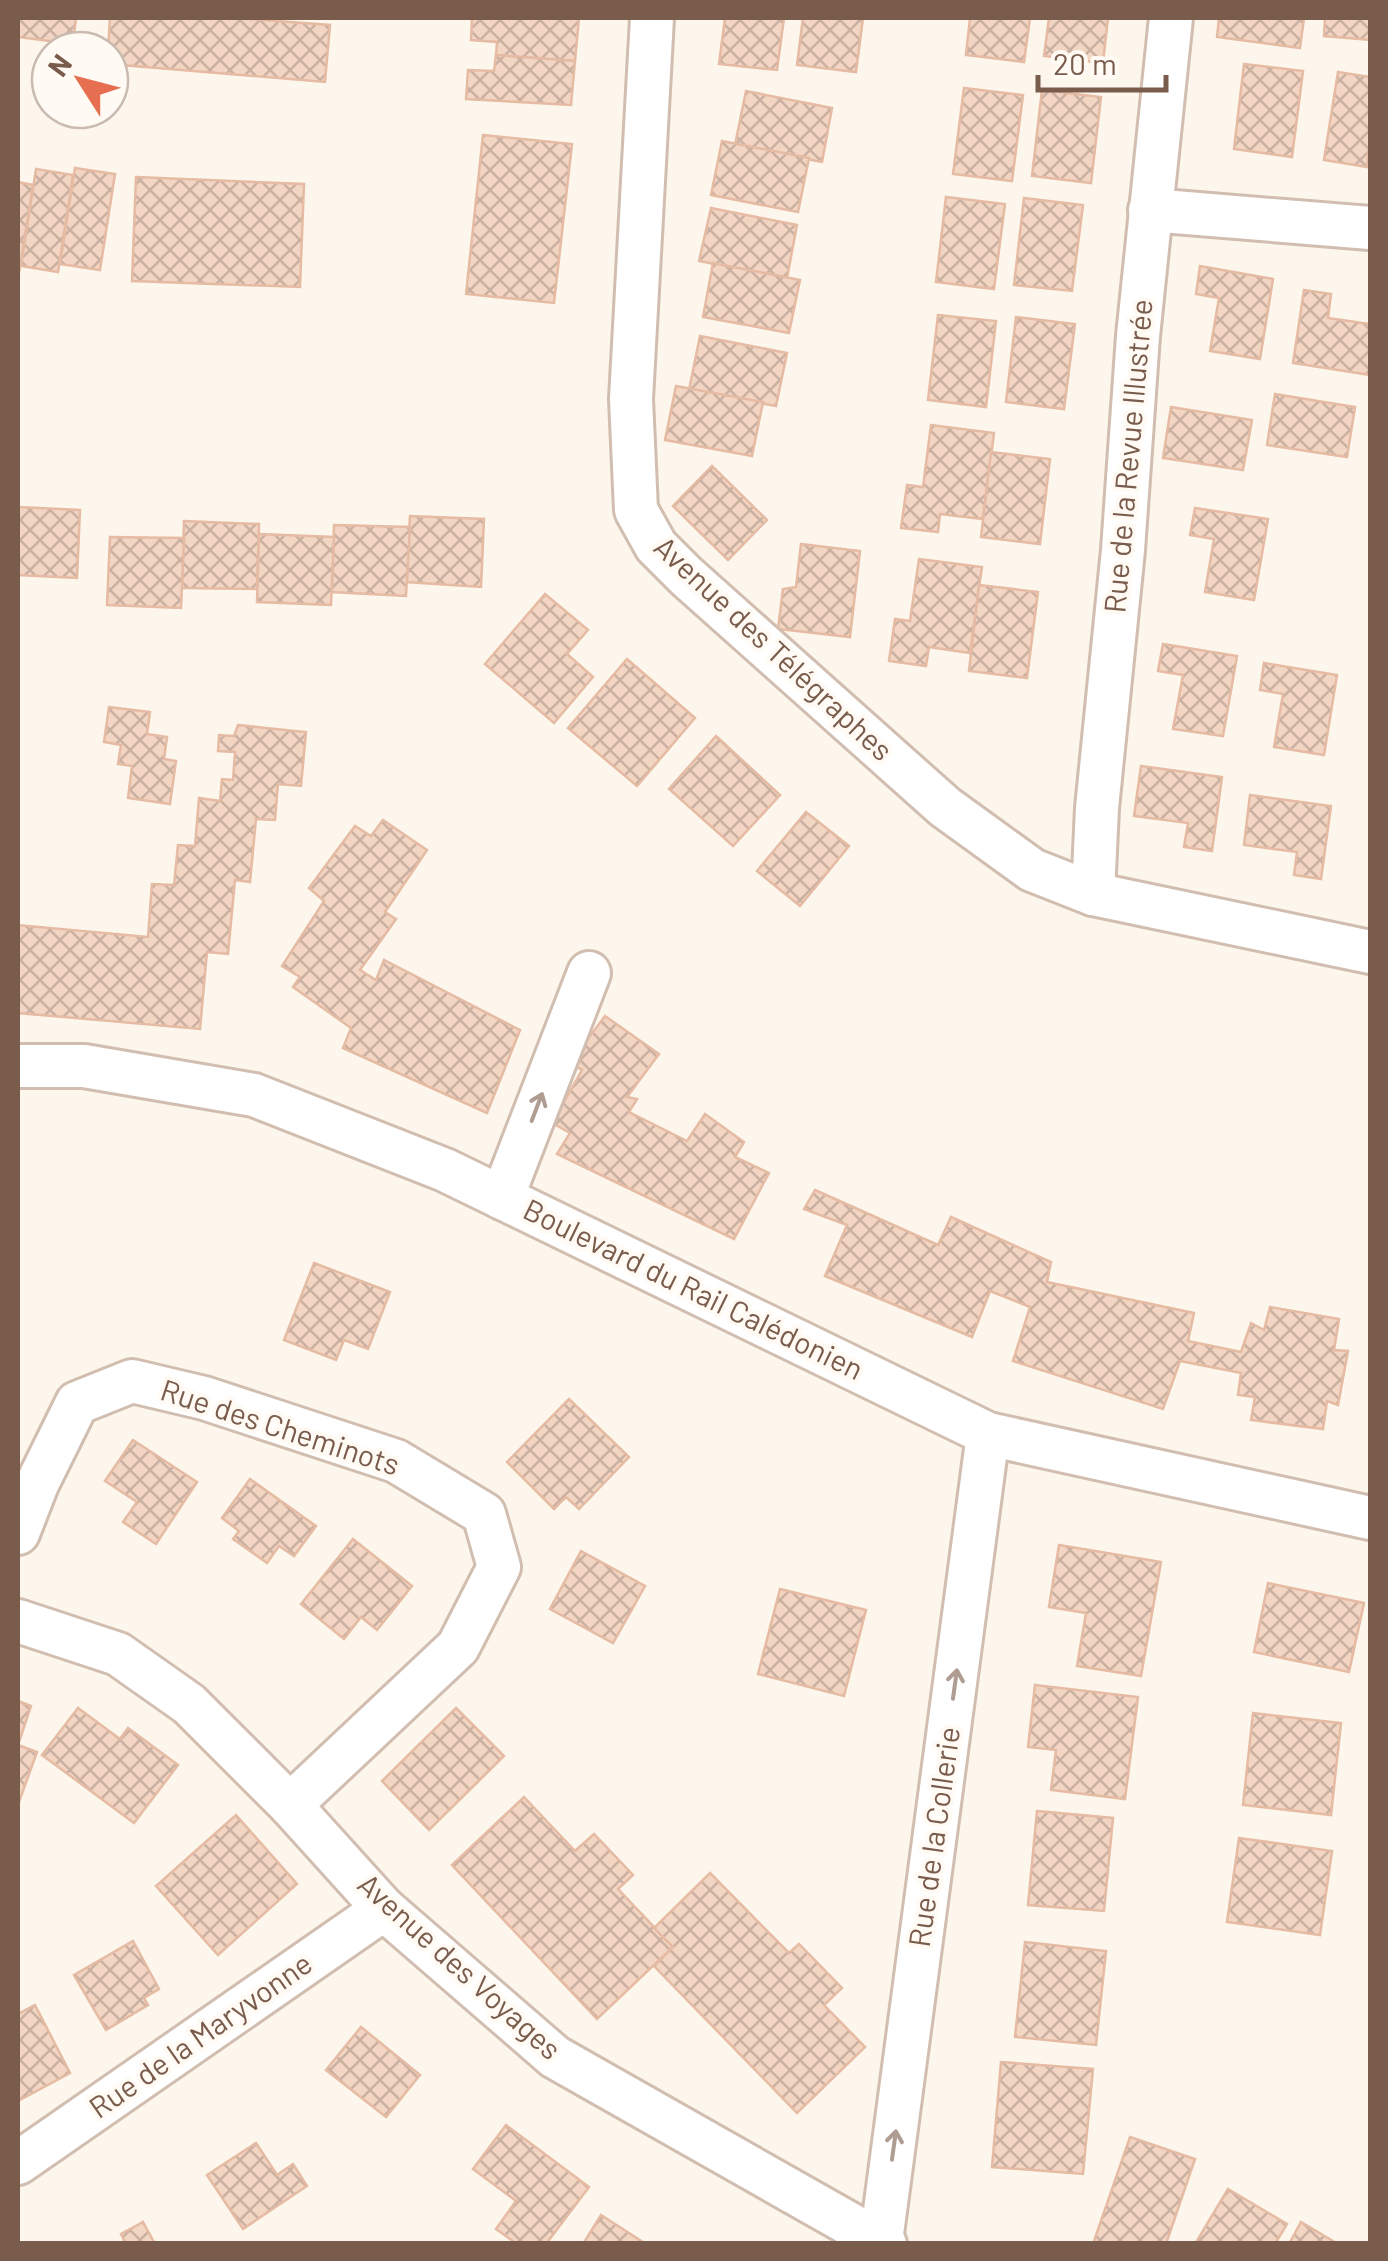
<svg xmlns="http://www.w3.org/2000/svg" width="1388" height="2261" font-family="Barlow,sans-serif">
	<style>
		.building { fill: url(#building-cross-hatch); stroke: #e6bba3; stroke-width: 2.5 }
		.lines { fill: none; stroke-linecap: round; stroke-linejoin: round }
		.minor-casing { stroke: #d1beb0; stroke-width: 48 }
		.minor { stroke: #fff; stroke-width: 42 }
		.oneway { stroke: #af9d94 }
		.labels { text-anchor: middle; stroke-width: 8; stroke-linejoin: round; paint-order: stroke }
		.street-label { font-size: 30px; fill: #7a5c4d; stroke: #fffaf3 }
	</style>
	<defs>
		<pattern id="building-cross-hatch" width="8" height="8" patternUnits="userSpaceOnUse" patternTransform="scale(2.5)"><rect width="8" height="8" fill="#f3d5c3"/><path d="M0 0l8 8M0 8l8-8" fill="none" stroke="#cab0a1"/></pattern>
	</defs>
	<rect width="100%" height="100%" fill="#fdf6ec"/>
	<g class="building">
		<path d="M18,18H76L73,44L18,37Z"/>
		<path d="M110,18H236L330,25L325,82L110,64V50H108Z"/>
		<path d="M472,18H579L575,61L496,55L497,42L471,40Z"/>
		<path d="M725,18H784L777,70L719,64Z"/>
		<path d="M803,18H863L856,72L797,65Z"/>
		<path d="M970,18H1030L1024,62L966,55Z"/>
		<path d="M1049,18H1108L1103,63L1044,56Z"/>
		<path d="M1219,18H1304L1300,48L1217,37Z"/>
		<path d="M1325,18H1370V40L1324,36Z"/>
		<path d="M496,55L575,61L571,105L466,99L468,70L494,71Z"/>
		<path d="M1244,64L1303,71L1292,157L1234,149Z"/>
		<path d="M1338,72L1370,77V142L1367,167L1324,160Z"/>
		<path d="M964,88L1023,95L1012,181L953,174Z"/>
		<path d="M1042,90L1101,97L1091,183L1032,176Z"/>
		<path d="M746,91L832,108L822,162L735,145Z"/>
		<path d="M483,135L572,144L554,303L466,294Z"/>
		<path d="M722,141L809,158L798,212L711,195Z"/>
		<path d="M75,168L115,174L100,270L60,264Z"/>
		<path d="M36,169L73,175L58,272L21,266Z"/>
		<path d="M136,177L304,184L300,287L132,281Z"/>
		<path d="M18,182L33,185L18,279Z"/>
		<path d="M946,197L1005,204L994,289L936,282Z"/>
		<path d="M1024,198L1083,205L1072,291L1014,285Z"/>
		<path d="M711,208L797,225L787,278L699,261Z"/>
		<path d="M713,263L800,280L789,333L703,317Z"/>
		<path d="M1200,266L1273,279L1260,359L1210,351L1219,298L1196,294Z"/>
		<path d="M1304,290L1331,294L1328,318L1370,324V375L1293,363Z"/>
		<path d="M938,315L996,321L986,407L928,400Z"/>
		<path d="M1016,317L1075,324L1064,409L1006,402Z"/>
		<path d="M700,336L787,353L776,406L689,390Z"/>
		<path d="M676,386L763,402L752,456L665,440Z"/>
		<path d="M1275,394L1355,407L1347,457L1267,445Z"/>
		<path d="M1171,407L1252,420L1243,470L1163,458Z"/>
		<path d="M931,425L994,433L983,519L940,514L938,532L901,528L907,485L923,487Z"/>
		<path d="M991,452L1050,459L1040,544L981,537Z"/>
		<path d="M712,466L767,520L728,560L673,506Z"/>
		<path d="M18,507L80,510L77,578L18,575Z"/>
		<path d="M1195,508L1268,519L1254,600L1205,592L1214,539L1190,535Z"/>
		<path d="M410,516L484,519L481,587L406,582Z"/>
		<path d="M184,521L259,524L257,589L182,588Z"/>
		<path d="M334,525L410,527L406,596L332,592Z"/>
		<path d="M259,534L334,537L331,605L257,602Z"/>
		<path d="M110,537L184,538L181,608L107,605Z"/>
		<path d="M801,544L860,551L850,637L778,629L783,589L796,587Z"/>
		<path d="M919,559L982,567L970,653L929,647L926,666L889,661L895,619L910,621Z"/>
		<path d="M979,585L1038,592L1027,678L969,671Z"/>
		<path d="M545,594L588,630L567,654L593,677L554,723L485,664Z"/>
		<path d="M1163,644L1237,656L1223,736L1173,729L1183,675L1158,671Z"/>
		<path d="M627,659L695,718L637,786L568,728Z"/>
		<path d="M1264,663L1337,675L1324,755L1274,747L1283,694L1260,690Z"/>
		<path d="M109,707L150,712L147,734L167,737L164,759L176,761L170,804L128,798L132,766L118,764L121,745L104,742Z"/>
		<path d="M238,725L306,732L301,786L278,784L275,820L256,819L250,882L235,880L228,954L207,952L200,1029L18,1013V925L148,937L152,884L174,885L178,845L195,846L199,798L220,801L222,779L233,780L235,752L218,751L219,735L234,736Z"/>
		<path d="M716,736L780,795L733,846L669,789Z"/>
		<path d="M1141,766L1222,777L1212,851L1184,847L1188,823L1134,816Z"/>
		<path d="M1250,795L1331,806L1321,879L1294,875L1297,852L1244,845Z"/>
		<path d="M806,812L849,846L800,906L757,871Z"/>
		<path d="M383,820L427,850L385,912L396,919L360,970L376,980L384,960L520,1030L487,1113L343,1048L351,1028L293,987L300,977L282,966L324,901L309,888L355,826L371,836Z"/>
		<path d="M605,1016L659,1054L627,1097L637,1099L629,1112L687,1141L705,1114L744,1142L735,1157L769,1173L734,1239L557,1154L570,1133L552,1123L582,1070L570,1063Z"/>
		<path d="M815,1190L938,1245L951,1217L1051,1262L1047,1282L1194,1313L1188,1341L1241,1352L1251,1323L1264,1330L1270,1307L1339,1319L1334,1350L1348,1351L1338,1405L1327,1401L1323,1429L1251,1420L1255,1397L1238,1395L1241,1373L1180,1361L1163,1409L1013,1361L1030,1307L990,1291L972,1337L825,1276L847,1225L804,1209Z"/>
		<path d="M314,1263L390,1292L368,1349L344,1340L336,1360L284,1340Z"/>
		<path d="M569,1399L629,1457L579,1509L566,1497L554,1509L507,1462Z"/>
		<path d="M133,1440L197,1482L156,1544L123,1522L137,1502L105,1481Z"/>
		<path d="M250,1479L316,1526L294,1556L279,1546L267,1563L233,1539L239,1531L222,1518Z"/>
		<path d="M353,1539L412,1586L377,1630L361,1617L344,1639L301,1604Z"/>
		<path d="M1059,1545L1161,1562L1141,1676L1077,1666L1086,1613L1049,1607Z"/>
		<path d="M581,1551L645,1586L613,1643L550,1609Z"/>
		<path d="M1268,1583L1364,1603L1349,1672L1254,1652Z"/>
		<path d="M780,1589L866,1610L844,1696L758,1674Z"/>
		<path d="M1035,1685L1138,1697L1125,1799L1051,1790L1056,1750L1028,1747Z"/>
		<path d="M18,1701L31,1706L18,1745L37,1752L19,1802L18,1801Z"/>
		<path d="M78,1708L120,1739L128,1728L178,1765L134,1823L42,1755Z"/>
		<path d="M456,1708L504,1756L429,1830L382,1781Z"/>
		<path d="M1253,1713L1341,1723L1331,1815L1243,1805Z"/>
		<path d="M524,1797L575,1851L594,1834L633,1875L618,1889L673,1947L597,2019L452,1865Z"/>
		<path d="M1037,1811L1113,1818L1104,1911L1028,1905Z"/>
		<path d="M236,1815L297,1884L218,1955L156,1886Z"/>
		<path d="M1239,1838L1332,1851L1320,1935L1227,1922Z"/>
		<path d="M710,1873L789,1953L799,1944L842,1988L824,2005L865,2047L797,2113L654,1966L673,1947L654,1928Z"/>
		<path d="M133,1941L159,1989L144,1998L148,2005L106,2030L74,1975Z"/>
		<path d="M1025,1942L1106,1951L1096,2045L1015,2037Z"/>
		<path d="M35,2005L70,2073L18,2101V2014Z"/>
		<path d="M361,2027L420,2075L386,2117L326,2070Z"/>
		<path d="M1001,2062L1093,2069L1083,2174L992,2167Z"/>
		<path d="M506,2125L589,2187L546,2244H517L496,2229L516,2201L473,2169Z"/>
		<path d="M1130,2137L1195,2159L1166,2244H1093Z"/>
		<path d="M256,2143L277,2175L293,2164L307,2186L243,2229L207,2175Z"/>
		<path d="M1228,2189L1287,2224L1275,2244H1195Z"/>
		<path d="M601,2215L646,2244H583Z"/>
		<path d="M143,2222L155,2244H126L121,2234Z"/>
		<path d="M1301,2222L1338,2244H1289Z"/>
	</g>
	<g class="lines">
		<defs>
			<g id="minor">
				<path d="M652,18L631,399L636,510L656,546L686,576L945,807L1032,870L1093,894L1370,952"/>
				<path d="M1150,210L1370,228"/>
				<path d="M1093,894L1097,808L1123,550L1138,336L1171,18"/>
				<path d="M18,1066H84L254,1095L445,1170L988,1434L1370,1518"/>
				<path d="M502,1198L589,973"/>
				<path d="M18,1533L37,1484L77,1403L132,1381L204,1398L396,1461L484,1514L499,1567L458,1647L290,1805"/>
				<path d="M18,1621L118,1654L189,1704L290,1805L384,1909L555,2057L885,2244"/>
				<path d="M18,2163L384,1909"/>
				<path d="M881,2241L988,1434"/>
			</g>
		</defs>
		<use href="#minor" class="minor-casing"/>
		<use href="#minor" class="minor"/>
	</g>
	<defs><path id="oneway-shaft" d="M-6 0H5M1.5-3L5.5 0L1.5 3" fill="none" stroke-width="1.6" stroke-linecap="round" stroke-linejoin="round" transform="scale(2.5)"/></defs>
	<g class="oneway">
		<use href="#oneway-shaft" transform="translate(537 1107) rotate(-69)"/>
		<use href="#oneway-shaft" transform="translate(955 1684) rotate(-82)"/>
		<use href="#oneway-shaft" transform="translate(894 2145) rotate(-82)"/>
	</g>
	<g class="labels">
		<g class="street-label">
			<text transform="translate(1129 456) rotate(-85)" y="10">Rue de la Revue Illustrée</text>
			<text transform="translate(773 649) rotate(43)" y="10">Avenue des Télégraphes</text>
			<text transform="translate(693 1290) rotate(26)" y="10">Boulevard du Rail Calédonien</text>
			<text transform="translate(280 1428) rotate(18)" y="10">Rue des Cheminots</text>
			<text transform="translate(935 1837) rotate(-82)" y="10">Rue de la Collerie</text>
			<text transform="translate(459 1967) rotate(42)" y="10">Avenue des Voyages</text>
			<text transform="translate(201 2036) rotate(-35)" y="10">Rue de la Maryvonne</text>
		</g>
	</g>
	<rect width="1388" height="2261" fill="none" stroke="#7a5c4d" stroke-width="40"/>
	<g transform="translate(80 80) rotate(306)"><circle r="48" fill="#fffaf3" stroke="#cabbb1" stroke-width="2.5"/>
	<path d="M0-8L18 38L0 25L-18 38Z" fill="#e76f51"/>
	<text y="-15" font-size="28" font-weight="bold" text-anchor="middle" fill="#7a5c4d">N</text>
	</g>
	<path d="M1038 75v15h128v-15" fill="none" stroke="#7a5c4d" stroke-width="5"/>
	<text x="1053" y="75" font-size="30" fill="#7a5c4d" stroke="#fffaf3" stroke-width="8" paint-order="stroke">20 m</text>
</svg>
